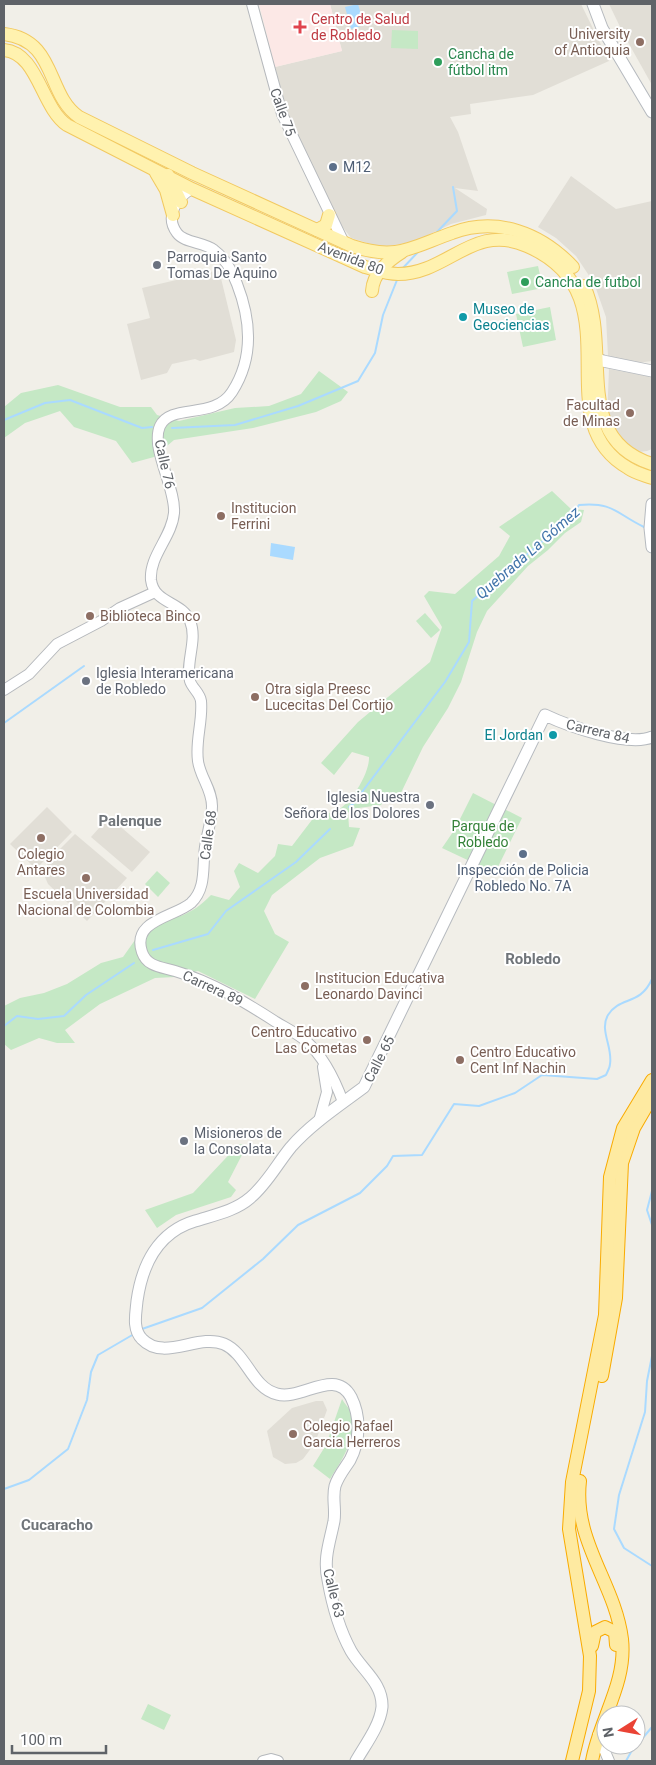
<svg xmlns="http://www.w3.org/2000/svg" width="656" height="1765" font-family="Roboto,sans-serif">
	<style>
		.education { fill: #e1ded6 }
		.medical { fill: #fce8e6 }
		.green { fill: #c5e8c5 }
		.water { fill: #aadaff }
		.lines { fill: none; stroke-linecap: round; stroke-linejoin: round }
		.stream { stroke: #aadaff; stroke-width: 2 }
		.tertiary-casing { stroke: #b5b8bc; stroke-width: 12 }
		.secondary-casing { stroke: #b6babf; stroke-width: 13 }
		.primary-casing { stroke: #f2c960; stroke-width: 14 }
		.trunk-casing { stroke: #f9ab00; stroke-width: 14 }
		.tertiary { stroke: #fff; stroke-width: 10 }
		.secondary { stroke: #fff; stroke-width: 11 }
		.primary { stroke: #fff2af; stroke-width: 12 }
		.trunk { stroke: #feeaa1; stroke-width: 12 }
		.health-dot { fill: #e0444e; stroke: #fff; stroke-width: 2 }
		.education-dot { fill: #8d6e63; stroke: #fff; stroke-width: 2 }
		.leisure-dot { fill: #2e9e5b; stroke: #fff; stroke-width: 2 }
		.service-dot { fill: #5c6f8a; stroke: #fff; stroke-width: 2 }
		.worship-dot { fill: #6b7280; stroke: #fff; stroke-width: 2 }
		.culture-dot { fill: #0f9aa8; stroke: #fff; stroke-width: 2 }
		.labels { text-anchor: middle; stroke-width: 4; stroke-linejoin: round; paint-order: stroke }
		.health-label { font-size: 14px; fill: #be3a42; stroke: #fff; text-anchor: start }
		.education-label { font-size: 14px; fill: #785e54; stroke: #fff; text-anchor: start }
		.leisure-label { font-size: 14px; fill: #27864d; stroke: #fff; text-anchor: start }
		.street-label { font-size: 14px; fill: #5f6368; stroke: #fff }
		.service-label { font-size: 14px; fill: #4e5e75; stroke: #fff; text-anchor: start }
		.worship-label { font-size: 14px; fill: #5b616d; stroke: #fff; text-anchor: start }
		.culture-label { font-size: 14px; fill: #0d838f; stroke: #fff; text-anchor: start }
		.park-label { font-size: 14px; fill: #348238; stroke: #fff }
		.water-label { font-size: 15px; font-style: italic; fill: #4174aa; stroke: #fff }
		.neighbourhood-label { font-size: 15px; font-weight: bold; fill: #70757a; stroke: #fff }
	</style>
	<rect width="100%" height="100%" fill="#f1efe8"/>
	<g class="education">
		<path d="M330,4H581L609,61L533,95L470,104L471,114L450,117L458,132L478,191L455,188L487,209L486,215L451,224L414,242L381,247L351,238L332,213L288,115L275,67L342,51Z"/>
		<path d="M609,4H652V85L624,35Z"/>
		<path d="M571,176L616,209L652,201V361L637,363L608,356L606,317L594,283L576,256L556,238L538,227Z"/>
		<path d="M219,270L236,340L234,352L200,361L195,359L172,364L167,373L141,380L127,324L150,318L142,288Z"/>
		<path d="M609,369L652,377V449L647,451L639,452L619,439L607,418Z"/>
		<path d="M47,807L72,832L36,869L10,844Z"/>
		<path d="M109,817L150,852L132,872L91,837Z"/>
		<path d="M75,834L127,878L87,921L48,884L45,877L48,861Z"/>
		<path d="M316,1401H323L327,1410L315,1443L303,1459L296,1463L285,1464L273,1457L267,1431L292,1408Z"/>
	</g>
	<path class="medical" d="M259,4H330L342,51L275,67Z"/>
	<g class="green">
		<path d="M392,30L418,31V49L391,48Z"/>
		<path d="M538,266L543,288L512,294L507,272Z"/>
		<path d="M550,307L556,340L523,347L516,314Z"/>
		<path d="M319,371L348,392L341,401L316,412L253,428L174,440L154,457L132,463L116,441L74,427L60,411L25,423L4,438V407L21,393L58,385L120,407H151L157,415L179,421L235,408L269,406L301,394Z"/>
		<path d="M552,491L571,509L584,510L581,522L565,533L548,550L528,566L487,611L477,632L461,682L448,708L423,747L399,797L390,792L381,805L351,809L348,813L349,827L360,828L353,846L320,858L272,895L264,911L275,934L289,942L255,999L198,971L175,977L155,978L100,1004L65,1030L75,1043H57L39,1038L11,1050L4,1044V1006L20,998L44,993L67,984L101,963L123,957L147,923C174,920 192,915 211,895L229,900L240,887L234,871L239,863L258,873L275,856L278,844L292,846L318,812C321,812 326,813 330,813C348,811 370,773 369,757L352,752L334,775L321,763L358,722L430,662L442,627L424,596L429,591L455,594L499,556L510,536L499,527Z"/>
		<path d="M425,613L440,630L431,638L416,621Z"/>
		<path d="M473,793L522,818L495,873L442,848L455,829Z"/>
		<path d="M157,871L170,883L158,897L145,884Z"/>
		<path d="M239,1144L245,1145V1149L228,1182L236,1190L231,1197L176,1215L157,1228L145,1210L193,1193Z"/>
		<path d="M342,1399C344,1403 349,1408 351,1412C359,1435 342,1460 330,1479L313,1466L326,1445Z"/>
		<path d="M148,1704L171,1715L164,1730L141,1719Z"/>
	</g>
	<g class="water">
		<path d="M358,4L364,25L351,29L345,7Z"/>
		<path d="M271,543L295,547L293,560L270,556Z"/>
	</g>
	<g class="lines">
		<g class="stream">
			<path d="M436,233L457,211L453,187"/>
			<path d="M402,269L418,252"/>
			<path d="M4,420L45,403L70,400L142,428L152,427"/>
			<path d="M172,428L235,425L298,406L358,381L375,353L383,315L397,280"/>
			<path d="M4,723L84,666"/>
			<path d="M349,807L358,800L362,792L445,682L469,642L472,601L570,518L579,505C614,502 615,513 644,527"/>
			<path d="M153,950L208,934L226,911L296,862L330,829"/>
			<path d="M4,1026L17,1016L38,1019L64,1016L86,995L134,963"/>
			<path d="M652,1191L647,1210L652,1225"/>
			<path d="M142,1329L202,1308L263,1259L298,1225L360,1193L387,1166L393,1156L422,1155L454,1104L479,1106L515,1093L542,1075L597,1079L606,1075C607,1072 610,1068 610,1064C613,1047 599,1030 608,1015C620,996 640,1006 652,979"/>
			<path d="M652,1356L647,1381L645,1412L619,1495L614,1529L624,1548L652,1566"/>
			<path d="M4,1489L29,1480L68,1449L87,1400L91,1372L98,1355L134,1334"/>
			<path d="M626,1761L631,1752L652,1727"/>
		</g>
		<defs>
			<g id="tertiary">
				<path d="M252,4L282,114L344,243"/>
				<path d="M192,189C178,196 164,216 177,233C184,243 204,242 214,250C225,258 232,271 237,284C251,320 254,358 232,392C214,420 171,403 160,426C150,448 176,488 174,513C172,537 149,556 151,580C154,604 182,601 190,621C198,640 185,663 190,681C192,688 200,693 201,701C203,721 195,741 198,761C200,777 212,789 212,806C212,820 207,833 205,847C202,866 207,888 191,903C175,917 131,920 142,952C147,967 162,967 175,971C212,982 245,1002 276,1022C286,1028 298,1034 306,1041C324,1057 335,1080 343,1102"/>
				<path d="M4,690L29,674L57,644L101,621L120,608L155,592"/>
				<path d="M319,1121L327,1092L323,1067"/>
				<path d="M598,1735L609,1761"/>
				<path d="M263,1761L271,1759L278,1761"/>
			</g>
			<g id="secondary">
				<path d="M593,4L602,28L652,112"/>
				<path d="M592,352L596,358L603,361L652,371"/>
				<path d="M652,504L650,528L652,547"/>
				<path d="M356,1761C365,1745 380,1726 382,1707C383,1683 362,1670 351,1651C340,1631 332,1603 328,1580C323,1558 330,1542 334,1521C336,1509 332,1498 335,1486C338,1476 345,1468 350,1460C360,1441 361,1417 351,1397C335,1367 301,1401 277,1394C252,1388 247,1354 224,1344C198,1333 164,1362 142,1339C132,1329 136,1313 137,1301C142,1265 158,1232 195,1221C214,1215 235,1211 250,1198C267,1184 277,1164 291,1147C311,1124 340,1105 364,1087L545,715C568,726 628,747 652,737"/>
			</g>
			<g id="primary">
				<path d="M4,34C57,40 46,95 79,117L192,173L352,246C397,261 412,247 452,233C497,216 541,233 573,267"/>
				<path d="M4,50C38,53 41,107 67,125L192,189L365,267C376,270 386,274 398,274C448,274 473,222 527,246C640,295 542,419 628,468C635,473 644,475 652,478"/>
				<path d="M156,173L166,190L173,215"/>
				<path d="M168,175L181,202"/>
				<path d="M317,230L326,225L329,215"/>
				<path d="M584,286C613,347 570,438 652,464"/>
				<path d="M372,291C373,273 388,261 402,252"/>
			</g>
			<g id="trunk">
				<path d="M602,1376L616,1298L622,1163L634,1128L652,1097"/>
				<path d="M580,1481C573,1542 615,1583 622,1639C627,1683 599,1720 592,1761"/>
				<path d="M592,1646L595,1632L605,1627L615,1632L616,1645"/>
				<path d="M572,1761L589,1691L590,1656L569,1529L572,1482L605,1315L610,1177L623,1128L652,1080"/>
			</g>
		</defs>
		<use href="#tertiary" class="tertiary-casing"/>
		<use href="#secondary" class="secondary-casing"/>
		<use href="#primary" class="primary-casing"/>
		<use href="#trunk" class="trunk-casing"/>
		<use href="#tertiary" class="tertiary"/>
		<use href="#secondary" class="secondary"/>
		<use href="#primary" class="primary"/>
		<use href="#trunk" class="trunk"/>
	</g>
	<path class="health-dot" d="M297.5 19.5h5v5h5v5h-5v5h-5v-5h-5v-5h5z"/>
	<g class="education-dot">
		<circle cx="640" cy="42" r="5"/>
		<circle cx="630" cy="413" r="5"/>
		<circle cx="221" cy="516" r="5"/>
		<circle cx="90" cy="616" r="5"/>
		<circle cx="255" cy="697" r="5"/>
		<circle cx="41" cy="838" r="5"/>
		<circle cx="86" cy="878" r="5"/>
		<circle cx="305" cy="986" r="5"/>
		<circle cx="367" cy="1040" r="5"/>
		<circle cx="460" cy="1060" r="5"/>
		<circle cx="293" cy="1434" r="5"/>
	</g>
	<g class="leisure-dot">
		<circle cx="438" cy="62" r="5"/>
		<circle cx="525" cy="282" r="5"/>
	</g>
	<g class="service-dot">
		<circle cx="333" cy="167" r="5"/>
		<circle cx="523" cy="854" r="5"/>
	</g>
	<g class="worship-dot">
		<circle cx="157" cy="265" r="5"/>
		<circle cx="86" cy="681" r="5"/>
		<circle cx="430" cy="805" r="5"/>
		<circle cx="184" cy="1141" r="5"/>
	</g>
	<g class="culture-dot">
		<circle cx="463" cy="317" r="5"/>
		<circle cx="553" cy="735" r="5"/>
	</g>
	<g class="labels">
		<g class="health-label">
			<text x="311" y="24">Centro de Salud<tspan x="311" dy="16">de Robledo</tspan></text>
		</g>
		<g class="education-label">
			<text x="630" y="39" text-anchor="end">University<tspan x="630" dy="16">of Antioquia</tspan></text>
			<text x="620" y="410" text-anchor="end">Facultad<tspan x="620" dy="16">de Minas</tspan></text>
			<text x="231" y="513">Institucion<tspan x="231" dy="16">Ferrini</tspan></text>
			<text x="100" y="621">Biblioteca Binco</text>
			<text x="265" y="694">Otra sigla Preesc<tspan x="265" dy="16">Lucecitas Del Cortijo</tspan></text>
			<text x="41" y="859" text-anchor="middle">Colegio<tspan x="41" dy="16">Antares</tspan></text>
			<text x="86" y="899" text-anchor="middle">Escuela Universidad<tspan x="86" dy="16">Nacional de Colombia</tspan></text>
			<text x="315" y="983">Institucion Educativa<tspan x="315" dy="16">Leonardo Davinci</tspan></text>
			<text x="357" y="1037" text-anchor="end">Centro Educativo<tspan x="357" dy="16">Las Cometas</tspan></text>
			<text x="470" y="1057">Centro Educativo<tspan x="470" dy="16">Cent Inf Nachin</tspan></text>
			<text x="303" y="1431">Colegio Rafael<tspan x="303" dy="16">Garcia Herreros</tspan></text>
		</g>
		<g class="leisure-label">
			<text x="448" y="59">Cancha de<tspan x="448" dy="16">fútbol itm</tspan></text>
			<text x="535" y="287">Cancha de futbol</text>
		</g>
		<g class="street-label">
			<text transform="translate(283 112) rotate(70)" y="5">Calle 75</text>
			<text transform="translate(351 258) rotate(21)" y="5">Avenida 80</text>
			<text transform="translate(165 464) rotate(77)" y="5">Calle 76</text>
			<text transform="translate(598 731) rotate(13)" y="5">Carrera 84</text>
			<text transform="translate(208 835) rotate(-82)" y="5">Calle 68</text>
			<text transform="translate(213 988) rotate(25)" y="5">Carrera 89</text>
			<text transform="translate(379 1059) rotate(-63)" y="5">Calle 65</text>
			<text transform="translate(334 1593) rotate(76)" y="5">Calle 63</text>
		</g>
		<g class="service-label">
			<text x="343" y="172">M12</text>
			<text x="523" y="875" text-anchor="middle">Inspección de Policia<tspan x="523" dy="16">Robledo No. 7A</tspan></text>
		</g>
		<g class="worship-label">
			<text x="167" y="262">Parroquia Santo<tspan x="167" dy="16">Tomas De Aquino</tspan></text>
			<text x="96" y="678">Iglesia Interamericana<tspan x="96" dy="16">de Robledo</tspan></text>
			<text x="420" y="802" text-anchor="end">Iglesia Nuestra<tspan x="420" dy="16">Señora de los Dolores</tspan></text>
			<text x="194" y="1138">Misioneros de<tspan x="194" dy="16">la Consolata.</tspan></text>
		</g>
		<g class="culture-label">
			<text x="473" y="314">Museo de<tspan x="473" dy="16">Geociencias</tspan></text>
			<text x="543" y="740" text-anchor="end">El Jordan</text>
		</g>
		<g class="park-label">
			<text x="483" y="831">Parque de<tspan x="483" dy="16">Robledo</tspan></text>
		</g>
		<g class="water-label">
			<text transform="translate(528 553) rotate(-41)" y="5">Quebrada La Gómez</text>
		</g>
		<g class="neighbourhood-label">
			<text x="130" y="826">Palenque</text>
			<text x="533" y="964">Robledo</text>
			<text x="57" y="1530">Cucaracho</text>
		</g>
	</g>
	<rect width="656" height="1765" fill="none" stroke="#5f6368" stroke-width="10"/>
	<g transform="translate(621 1730) rotate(259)"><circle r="24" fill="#ffffff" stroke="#bfc1c3"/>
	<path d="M0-4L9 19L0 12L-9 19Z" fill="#ea4335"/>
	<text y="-8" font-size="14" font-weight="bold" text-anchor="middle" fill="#5f6368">N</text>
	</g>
	<path d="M12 1745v8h94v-8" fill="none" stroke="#5f6368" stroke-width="2.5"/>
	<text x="20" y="1745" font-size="15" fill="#5f6368" stroke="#ffffff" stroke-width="4" paint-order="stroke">100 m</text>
</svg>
